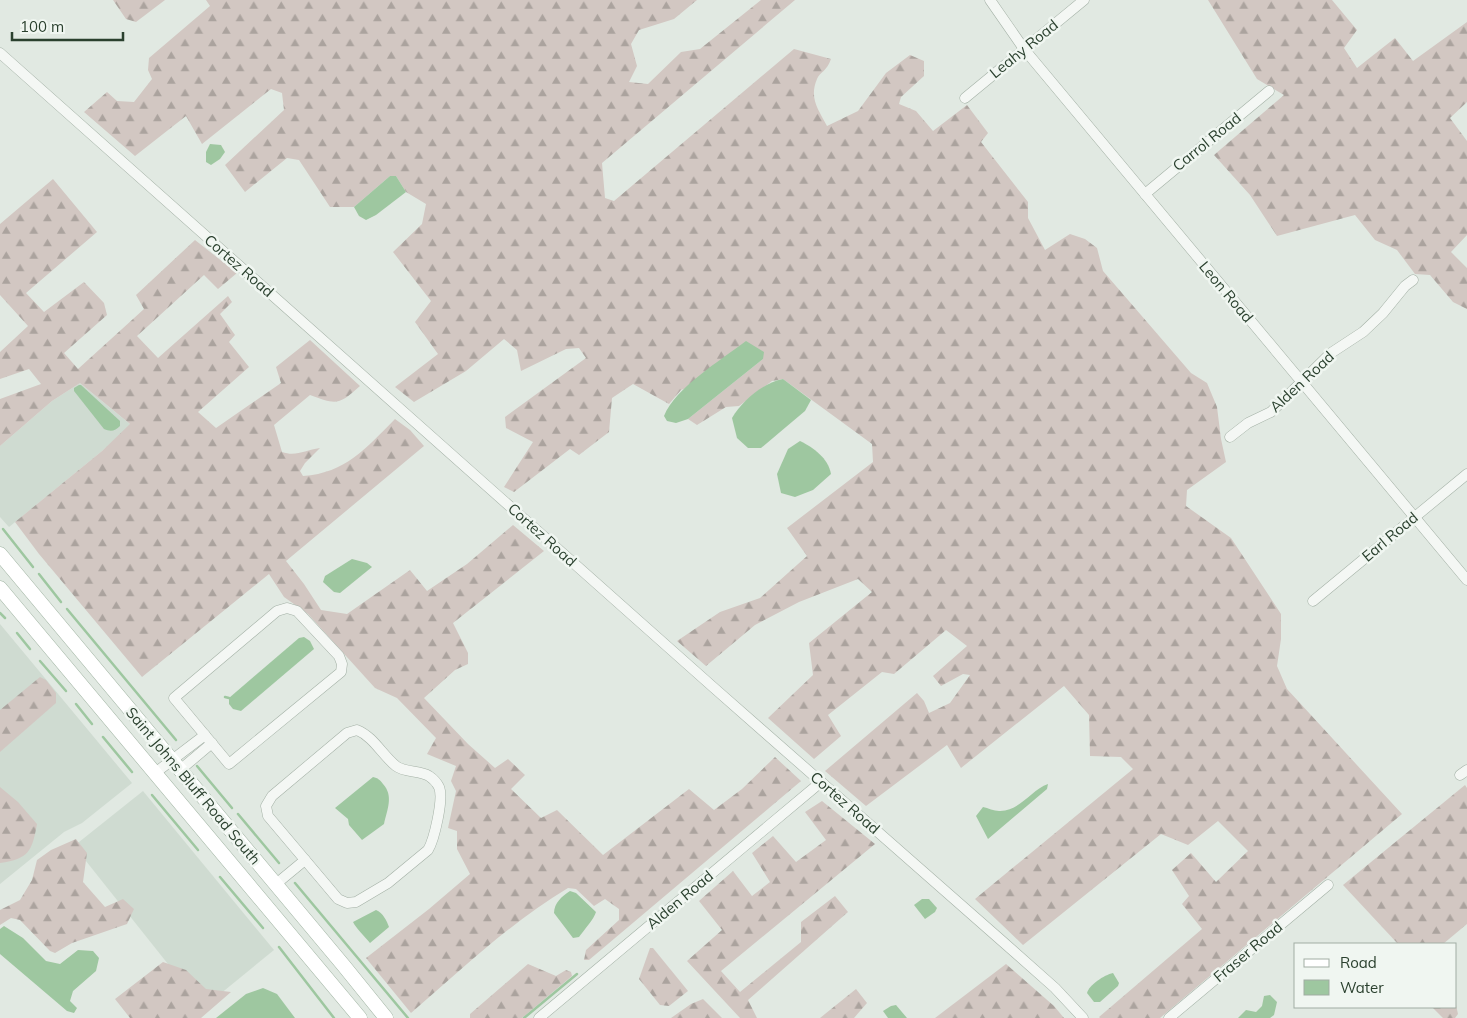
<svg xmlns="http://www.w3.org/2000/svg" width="1467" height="1018" font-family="Mulish,sans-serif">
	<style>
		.built { fill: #cfdbd1 }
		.forest { fill: url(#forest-firs) }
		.water { fill: #9ec7a0 }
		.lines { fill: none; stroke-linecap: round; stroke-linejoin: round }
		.stream { stroke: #9ec7a0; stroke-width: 2.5 }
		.minor-casing { stroke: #a3b0a5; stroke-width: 11 }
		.major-casing { stroke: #a1b4a3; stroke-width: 15 }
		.minor { stroke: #f4f7f4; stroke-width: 10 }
		.major { stroke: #fff; stroke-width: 14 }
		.labels { text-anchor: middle; stroke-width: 5; stroke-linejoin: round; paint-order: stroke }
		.street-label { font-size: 15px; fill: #2a402e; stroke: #f0f6f1 }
	</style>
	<defs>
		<pattern id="forest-firs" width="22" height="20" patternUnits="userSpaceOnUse" patternTransform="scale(1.25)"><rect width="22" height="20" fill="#d2c7c2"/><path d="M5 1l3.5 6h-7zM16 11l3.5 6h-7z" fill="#aba39e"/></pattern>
	</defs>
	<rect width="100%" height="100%" fill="#e1e9e2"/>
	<g class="built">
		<path d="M80,383L131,425L102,451L9,527L0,517V446L52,401Z"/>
		<path d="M0,624L132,783L82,823L64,832L0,884Z"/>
		<path d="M143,791L274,950L203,1008L74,846Z"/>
	</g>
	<g class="forest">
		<path d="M113,0H165L136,22L126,19Z"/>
		<path d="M206,0H697L674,19L639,30L631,44L637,66L629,82L648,84L681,52L700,49L761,0H795L602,163L605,198L614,201L794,49L831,59C827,71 820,72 817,79C809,98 818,109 827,126L858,111L886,73L910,55L924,61V76L901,97L899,104L916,111L933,131L967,105L988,133L981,142L1028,202V218L1045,250L1070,234L1085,239L1097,248L1103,271L1191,373L1207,383L1217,407L1221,439L1226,462L1187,490L1186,506L1231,538L1281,614V639L1277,666L1287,689L1402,814L1160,1018H1100L1099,1017L1202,929L1182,904L1189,896L1172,870L1191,853L1216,882L1248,851L1218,821L1188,845L1161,834L1023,945L975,899L1133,769L1121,757L1090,756L1089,715L1064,686L961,768L947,745L866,806L825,771L917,693L924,701L929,713L950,703L970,675L963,674L941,686L933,676L967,646L946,630L894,674L882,672L828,715L841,736L814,759L768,718L813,675L809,643L872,592L858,579L799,602L755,625L706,666L677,641L720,612L760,598L807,556L787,528L873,462L872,444L783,379L772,381L739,406L726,407L697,425L688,419L763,359L681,390L669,404L633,384L612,398L609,432L579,455L570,449L514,492L504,487L533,442L506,428L505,417L586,358L579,348L566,349L521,371L517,350L504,339L466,371L414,402L395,387L438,354L415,322L431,301L393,252L422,224L426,204L406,192L396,176H390L354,207H330L299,160L287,158L245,192L225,165L284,110L282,93L271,89L202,144L186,116L135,156L84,112L107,92L117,101L134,102L152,79L148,70L149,58L210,6Z"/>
		<path d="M1208,0H1332L1357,30L1344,48L1357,68L1395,38L1413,61L1467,22V102L1450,118L1467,141V235L1451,252L1467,268V309L1453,302L1430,275L1415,274L1397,250L1375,240L1355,215L1277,236L1250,195L1214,155L1284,95L1257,79Z"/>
		<path d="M53,179L97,232L26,293L44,312L84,282L104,303L107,315L64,353L78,369L144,309L136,295L195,240L237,273L218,289L204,275L137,336L158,358L228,296L232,302L220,314L235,335L229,342L249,367L198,412L216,428L281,383L276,367L310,340L360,386C339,405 337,405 310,395L274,425L282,452C296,457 305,450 320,448L305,463L300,471L303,476C346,473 366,448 395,419L410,430L424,446L286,561L304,584L321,610L347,614L410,570L427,591L467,564L513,525L544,551L453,623L468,653V664L455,670L424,698L468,744L495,768L508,759L525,775L511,789L541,818L557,810L603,855L689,789L714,810L742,789L775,757L801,781L589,960H584L586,950L619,920V909L605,899L594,906L576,889L568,888C511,922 462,969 411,1013L366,958L429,909L470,874L457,849V831L448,828L456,791L451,781L456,766L427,754L436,738L397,698L375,688L308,614L284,597L269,574L142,677L39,554L15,522L102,451L130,424L80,383L52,401L0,446V399L41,384L29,369L0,379V352L28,326L0,295V224Z"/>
		<path d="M40,677L46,680L56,693V703L0,752V710Z"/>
		<path d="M1465,785L1467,788V924L1443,944H1398L1343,885Z"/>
		<path d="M0,787L18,802L37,824C32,851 29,859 0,863Z"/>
		<path d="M822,801L875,844L721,971L740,992L801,942V922L835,896L848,912L748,1000L757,1018H740L687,961L722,930L699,901L733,871L752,896L770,882L752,853L773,836L796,862L826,840L805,812Z"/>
		<path d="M76,839L87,853L83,882L105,907L123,899L134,909L127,924L72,943L55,953L50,951L20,920L11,918L0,925V910L20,900L32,880L37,860L51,850Z"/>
		<path d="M650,948H653L688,991L669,1006L660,1005L639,979Z"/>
		<path d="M163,962L186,970L206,989L231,992L201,1018H130L115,999Z"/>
		<path d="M528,964L556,976L566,970L571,972L572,976L522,1018H470V1014Z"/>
		<path d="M1006,964L1054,1006L1064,1018H935Z"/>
		<path d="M856,989L867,1003L854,1018H820Z"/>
		<path d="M703,999L722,1018H671L691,1004Z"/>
		<path d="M1456,1005L1458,1014L1455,1018H1443L1432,1007H1456Z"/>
	</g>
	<g class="water">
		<path d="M210,144L221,145L225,152L220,159L211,165L206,162V152Z"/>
		<path d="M390,176H396L406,192L376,215L366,220L359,216L354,207Z"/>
		<path d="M746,341L764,352L763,359L688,419L676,423L667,421L664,416C676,387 720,361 746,341Z"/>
		<path d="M783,379L811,400L805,411L761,448H748L737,438L732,418C742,401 763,383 783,379Z"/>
		<path d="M79,385H81L120,421V426C115,431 111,432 104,429L74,391V388Z"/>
		<path d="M800,441C814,448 828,458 831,474L813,490L795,497L781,493L777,474L788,449Z"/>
		<path d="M352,559L367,563L372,567L340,593L334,592L323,582L325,576Z"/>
		<path d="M304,637L310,641L314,649L241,711L233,709L229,704V698L299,638Z"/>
		<path d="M373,777C378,778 380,780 383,784C394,796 387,810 384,824L362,840L349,825L348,819L335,808Z"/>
		<path d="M1048,784L1047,789L988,839L976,816L983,807C988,808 994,811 999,811C1019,812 1031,790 1048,784Z"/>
		<path d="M570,891L576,893L596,912C594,919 584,930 579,937L573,938L554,913C554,903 562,896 570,891Z"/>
		<path d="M922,899H929L937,908L935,912L925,919L914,905Z"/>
		<path d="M376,910C383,913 387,921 389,927L370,943C365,937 356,928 353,922Z"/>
		<path d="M4,926L23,938L46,961L60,964L78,950L93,951L99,958L96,971L73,991L70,1001L77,1008L74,1013L67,1011L0,954V929Z"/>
		<path d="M1113,973L1119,983L1118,986L1100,1002H1094L1087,993C1089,985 1104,975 1113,973Z"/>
		<path d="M263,988L277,994L295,1018H216L246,994Z"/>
		<path d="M1270,995L1277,1002L1274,1015L1270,1018H1238L1246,1010L1256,1012L1262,1006L1264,996Z"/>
		<path d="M896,1005L907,1018H888L883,1011L891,1006Z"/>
	</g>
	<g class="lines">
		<g class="stream">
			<path d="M3,529L33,567"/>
			<path d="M39,574L61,602"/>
			<path d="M67,609L176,740"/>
			<path d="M0,613L5,618"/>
			<path d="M17,633L30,649"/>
			<path d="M40,661L66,691"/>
			<path d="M225,697L229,698"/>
			<path d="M76,704L92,724"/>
			<path d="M103,737L132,772"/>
			<path d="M197,766L232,808"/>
			<path d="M152,795L198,850"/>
			<path d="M238,814L279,863"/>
			<path d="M220,877L263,928"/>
			<path d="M295,883L408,1018"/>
			<path d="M279,947L334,1018"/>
			<path d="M524,1018L577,974"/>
		</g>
		<defs>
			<g id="minor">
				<path d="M990,0L1024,49L1467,580"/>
				<path d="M0,53L713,687L1002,941L1055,988L1083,1018"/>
				<path d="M965,98L1084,0"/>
				<path d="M1145,194L1269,91"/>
				<path d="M1230,437L1248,423L1271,412L1331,353L1363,332L1383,313L1405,286L1413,280"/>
				<path d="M1313,601L1467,474"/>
				<path d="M287,608L297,611L339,656L342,664L341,672L229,764L174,698L277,611Z"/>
				<path d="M357,730C374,737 382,755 396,766C405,773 419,770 429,776C432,778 437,783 439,787C444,799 434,840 428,850L388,883L356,902L347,903L338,899L268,816L266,806L272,796L347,733Z"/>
				<path d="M180,770L212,743"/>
				<path d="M155,773L205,735"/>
				<path d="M1460,775L1467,770"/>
				<path d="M276,884L305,860"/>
				<path d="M539,1018L821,782"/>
				<path d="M1169,1018L1328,885"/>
			</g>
			<g id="major">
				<path d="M0,554L344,966L386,1018"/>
				<path d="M0,588L360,1018"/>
			</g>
		</defs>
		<use href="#minor" class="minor-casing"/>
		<use href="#major" class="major-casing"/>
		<use href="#minor" class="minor"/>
		<use href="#major" class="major"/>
	</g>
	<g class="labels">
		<g class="street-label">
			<text transform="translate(1024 49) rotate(-39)" y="5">Leahy Road</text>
			<text transform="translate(1207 142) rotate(-39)" y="5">Carrol Road</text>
			<text transform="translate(239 266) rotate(41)" y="5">Cortez Road</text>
			<text transform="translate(1226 292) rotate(50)" y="5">Leon Road</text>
			<text transform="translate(1302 382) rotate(-43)" y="5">Alden Road</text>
			<text transform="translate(542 535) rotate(42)" y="5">Cortez Road</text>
			<text transform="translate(1390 537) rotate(-40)" y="5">Earl Road</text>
			<text transform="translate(193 786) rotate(50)" y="5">Saint Johns Bluff Road South</text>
			<text transform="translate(845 803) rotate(41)" y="5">Cortez Road</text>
			<text transform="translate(680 900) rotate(-40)" y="5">Alden Road</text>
			<text transform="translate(1248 952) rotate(-40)" y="5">Fraser Road</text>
		</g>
	</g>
	<rect x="1294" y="943" width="162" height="65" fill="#f0f6f1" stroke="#a1ada3"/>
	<rect x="1304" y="959" width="25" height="8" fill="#ffffff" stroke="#a1ada3"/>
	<text x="1340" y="968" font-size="15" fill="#2a402e">Road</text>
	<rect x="1304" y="980" width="25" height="15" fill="#9ec7a0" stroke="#a1ada3"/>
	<text x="1340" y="993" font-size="15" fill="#2a402e">Water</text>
	<path d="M12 32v8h111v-8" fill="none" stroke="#2a402e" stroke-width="2.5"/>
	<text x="20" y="32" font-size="15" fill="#2a402e" stroke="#f0f6f1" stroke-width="4" paint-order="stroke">100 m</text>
</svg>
